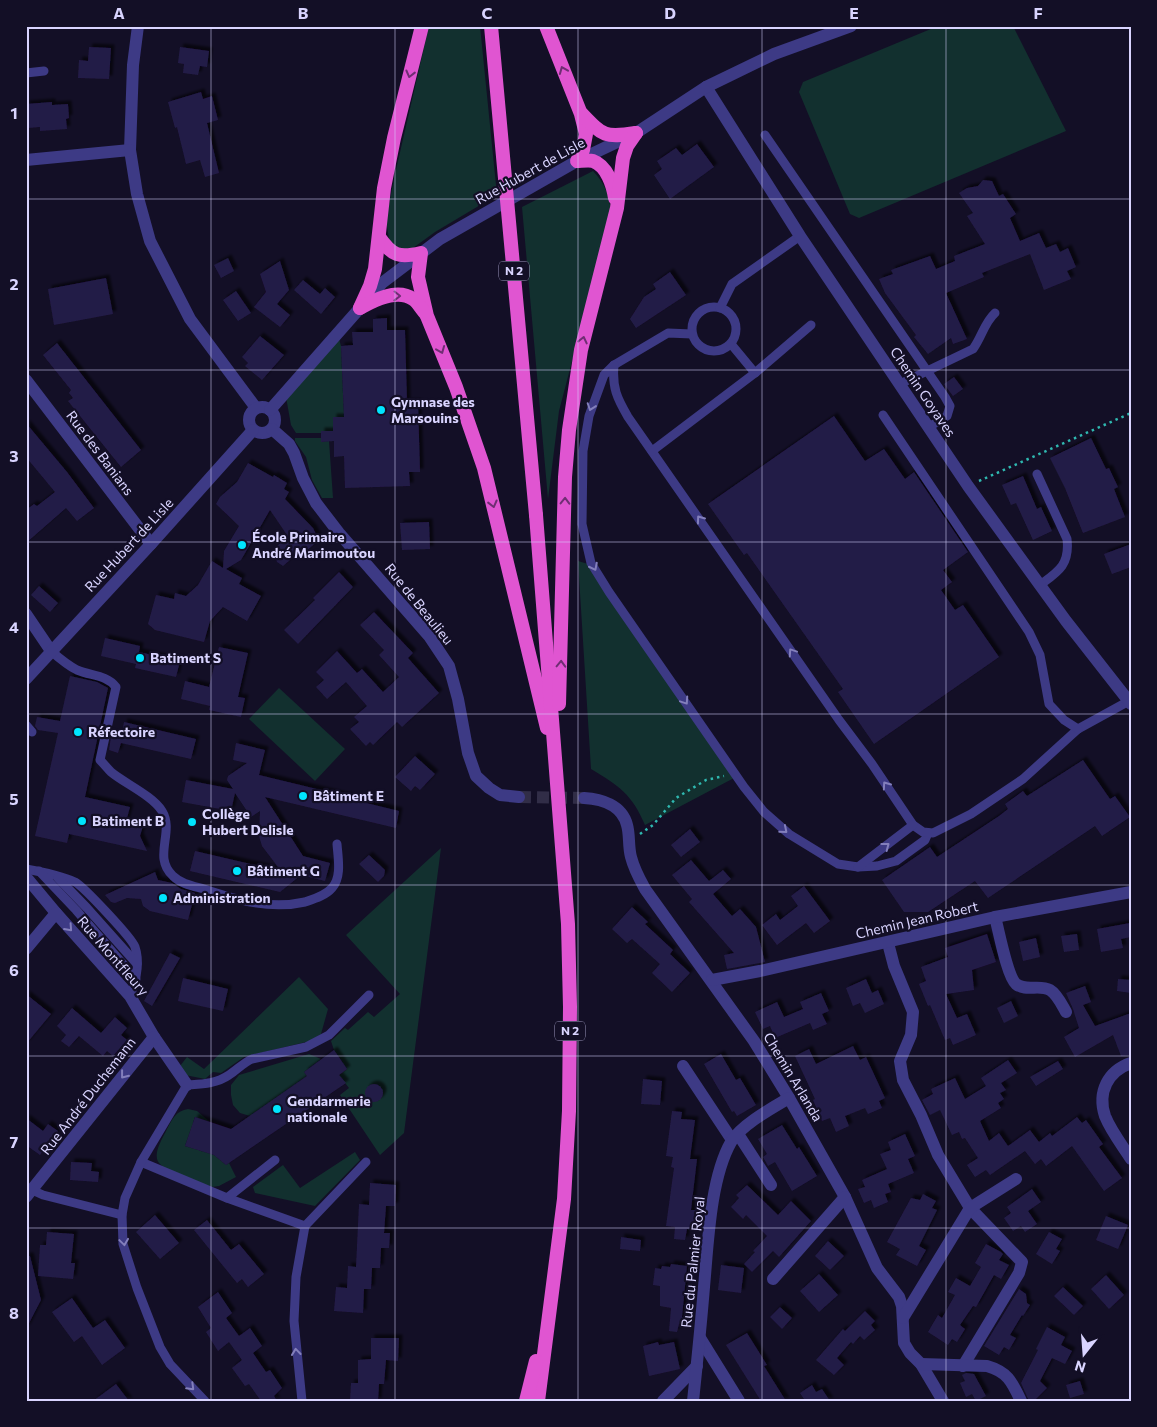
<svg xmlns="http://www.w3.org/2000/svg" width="1157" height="1427" font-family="Commissioner,sans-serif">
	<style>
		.green { fill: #12302f }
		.building { fill: #241b47; filter: url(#shadow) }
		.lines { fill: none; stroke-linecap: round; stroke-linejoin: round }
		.minor-tunnel { stroke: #312d47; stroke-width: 12; stroke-dasharray: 12 6; stroke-linecap: butt }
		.path { stroke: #2fb8b0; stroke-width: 2.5; stroke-dasharray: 2.5 4; stroke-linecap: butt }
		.service { stroke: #3d3a85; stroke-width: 9 }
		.minor { stroke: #3d3a85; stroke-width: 12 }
		.trunk { stroke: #e055d1; stroke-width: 14 }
		.trunk-bridge { stroke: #e055d1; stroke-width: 14 }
		.oneway { stroke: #6f2e73 }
		.oneway2 { stroke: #837fbc }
		.grid { fill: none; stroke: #d9d4ff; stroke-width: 1; stroke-opacity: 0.55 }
		.poi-dot { fill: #00e5ff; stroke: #130f26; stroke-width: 2 }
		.labels { text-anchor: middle; stroke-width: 4.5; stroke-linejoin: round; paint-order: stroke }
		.shield { fill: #130f26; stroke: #9e99be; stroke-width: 1 }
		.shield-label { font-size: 12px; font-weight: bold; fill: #d9d4ff }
		.street-label { font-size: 14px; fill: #d9d4ff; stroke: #130f26 }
		.poi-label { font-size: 14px; font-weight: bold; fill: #d9d4ff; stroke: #130f26; text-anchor: start }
		.neatline { fill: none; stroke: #d9d4ff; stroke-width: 2 }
		.grid-label { font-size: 16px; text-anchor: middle; font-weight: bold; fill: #d9d4ff }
	</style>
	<defs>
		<filter id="shadow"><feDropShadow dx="3.5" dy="-3.5" stdDeviation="1" flood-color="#0009"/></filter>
	</defs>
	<rect width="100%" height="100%" fill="#130f26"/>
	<g class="green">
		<path d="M429,26H480L497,195L435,232L413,248L397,251L389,239L386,220L395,174Z"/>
		<path d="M938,26H1013L1066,131L859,218L850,214L799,92L803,82Z"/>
		<path d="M593,171C605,184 609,194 611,212L559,411L548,499L522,207Z"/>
		<path d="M338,335L341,346L344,417L333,418V431H321V433H296L291,425L286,397Z"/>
		<path d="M295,438H321V442L329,441L333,498H322L312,480L306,457L295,441Z"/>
		<path d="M578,561L588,564L734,778L645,825C632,794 619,786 591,769Z"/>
		<path d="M279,688L345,749L315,781L249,719Z"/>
		<path d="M441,848L404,1133L380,1155L340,1095L349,1088L339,1075L347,1069L334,1050L331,1041L345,1028L348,1030L368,1012L374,1017L400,994L346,935Z"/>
		<path d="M299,977L328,1009L321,1034L310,1041L244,1057L221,1073L213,1072L205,1079L185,1075L180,1066L187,1057L204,1069Z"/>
		<path d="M309,1054L321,1059L304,1072L307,1076L250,1116L240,1113L233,1105L231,1095V1085L239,1075Z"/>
		<path d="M188,1109L197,1111L210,1122L195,1117L185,1146L214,1155L226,1165L229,1163L236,1177L219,1186L212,1187C200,1182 160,1172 157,1159C155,1149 163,1138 167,1129C173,1118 176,1111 188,1109Z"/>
		<path d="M355,1152L360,1160L315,1206L255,1193L253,1187L283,1165L300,1188Z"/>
	</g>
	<g class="building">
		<path d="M89,47L111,48L109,79L78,78L79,60L88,61Z"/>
		<path d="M180,47L209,51L207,67L200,66L198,75L183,73L184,64L178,63Z"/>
		<path d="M201,92L203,99L212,96L218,120L207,123L219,173L205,177L200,160L186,164L177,127L175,128L168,102Z"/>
		<path d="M52,102V105L68,104L69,118L66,119L67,129L40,131V127L28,128L26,104Z"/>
		<path d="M697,144L714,167L670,199L654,175L662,169L657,161L676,148L682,155Z"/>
		<path d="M983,180L992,181L999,196L1003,194L1016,214L1010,218L1020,241L1039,233L1046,248L1056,244L1060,252L1068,248L1076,267L1067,271L1071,279L1044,290L1030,254L982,273L984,277L946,293L967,339L953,344L951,338L928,354L914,337L916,335L885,293L879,279L893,274L891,270L930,256L936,269L955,261L954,256L985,244L967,216L973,213L959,193L967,188L978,186Z"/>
		<path d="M228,258L234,271L221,278L214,265Z"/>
		<path d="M280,261L289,290L277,304L290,315L280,327L254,307L266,292L260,274Z"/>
		<path d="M670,272L686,295L636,328L630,319L644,297L656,289L653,284Z"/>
		<path d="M106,278L113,314L54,325L48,289Z"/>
		<path d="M303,280L320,294L325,288L335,297L321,314L294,290Z"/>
		<path d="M236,291L251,313L238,321L223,300Z"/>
		<path d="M387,318V330H405L407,402H418L420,472H409L410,486L345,488L344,456L334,457V441L321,442V431H333V417H344L341,346L353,345L352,332H373V319Z"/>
		<path d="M260,336L284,355L262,380L245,366L248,363L242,357Z"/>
		<path d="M57,343L141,450L121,467L68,401L73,398L69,393L71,390L43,355Z"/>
		<path d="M954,377L963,389L953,396L944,384Z"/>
		<path d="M834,416L865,461L884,449L905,479L914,472L968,552L943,570L952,582L941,590L955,610L963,605L999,657L874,744L838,692L843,689L747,553L744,555L708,504Z"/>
		<path d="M26,423L67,472L94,508L77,521L66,508L26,543V510L34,504L37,506L55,492L26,457Z"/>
		<path d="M1091,438L1106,469L1109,468L1118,487L1114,489L1125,517L1083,533L1065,488L1050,458Z"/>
		<path d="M248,463L273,477L274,475L287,483L284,489L289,492L285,499L313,528L319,540L305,552L303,549L283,566L277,562L273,551L287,535L270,510L241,560L226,569L242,578L239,584L261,596L247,621L223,607L210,621L204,642L155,630L148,624L156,595L174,599L175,593L186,596L198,585L212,561L223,568L224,551L239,526L216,504L220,497L237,482Z"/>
		<path d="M1023,476L1037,509L1041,507L1052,531L1033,540L1016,503L1011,505L1002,485Z"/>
		<path d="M429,522L430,549L402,550L400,523Z"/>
		<path d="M1131,544V567L1112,574L1104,554Z"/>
		<path d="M339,572L353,587L298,644L284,630L315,600L313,598Z"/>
		<path d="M39,586L58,603L50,612L31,595Z"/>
		<path d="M374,612L413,653L408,658L439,693L402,727L397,722L373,745L370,742L366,746L350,729L359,722L354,717L367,706L346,682L327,699L316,687L324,680L316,672L337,651L357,673L362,669L383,692L399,677L379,655L384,650L360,625Z"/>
		<path d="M105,638L140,646L139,652L180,661L176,677L135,668L136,664L101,656Z"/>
		<path d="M219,647L248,653L238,697L245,698L241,717L209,710L210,706L181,699L185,681L209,687Z"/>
		<path d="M70,676L97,682L108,688L85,797L130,807L126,822L143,826L140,836L147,851L69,834L67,843L35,836L58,733L38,730L35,726L37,717L60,721Z"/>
		<path d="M124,722L196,739L191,759L121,743L118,753L109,750L111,737L121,739Z"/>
		<path d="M236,743L265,750L259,775L354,798V800L399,811L396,828L265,797L303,856L330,863L325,881L301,875L280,892L190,871L195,851L281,871L262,846L259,836L260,811L251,817L235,793L231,811L182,802L186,780L233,789L227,780L228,776L247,763L233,760Z"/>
		<path d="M415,756L435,774L420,790L415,786L411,791L395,777Z"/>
		<path d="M1083,760L1110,799L1115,796L1130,817L1102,836L1095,826L988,898L975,881L928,912H904L882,880L930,847L937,857L999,816L1008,809L1005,804L1023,791L1027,796Z"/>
		<path d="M690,829L700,842L681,857L671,845Z"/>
		<path d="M369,855L385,870L384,876L378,882L359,864Z"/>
		<path d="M691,860L709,881L723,870L731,879L713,894L732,916L740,909L756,927L765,962L727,969L724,955L734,953L689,902L692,899L672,875Z"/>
		<path d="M155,872L158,880L172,883L181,889L195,893L188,920L150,911L143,906L141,899L127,898L115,903L111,902L105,895Z"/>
		<path d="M804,886L830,921L814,933L806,923L777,945L762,925L776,914L780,920L798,906L791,896Z"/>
		<path d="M632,907L648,922L645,924L673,950L670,954L690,973L672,992L652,973L660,964L632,939L627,943L612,929Z"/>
		<path d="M1130,923L1131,937L1121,939L1123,948L1101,952L1097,929Z"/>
		<path d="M987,934L996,962L972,970L974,990L946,994L957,1018L967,1014L976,1035L953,1045L950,1038L945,1040L930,1005L928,1006L919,984L926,981L921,967L948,957L945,948Z"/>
		<path d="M1077,934L1079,950L1064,952L1061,936Z"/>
		<path d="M1036,938L1040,957L1023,961L1019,942Z"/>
		<path d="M170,953L180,958L152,1006L144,1001Z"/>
		<path d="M183,978L228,989L223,1011L178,1001Z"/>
		<path d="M866,979L872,993L878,990L884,1004L865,1013L860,1003L853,1006L846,988Z"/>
		<path d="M1118,979L1131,980V993L1117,991Z"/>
		<path d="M1085,986L1091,1002L1083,1005L1095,1026L1131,1013V1055L1121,1056L1113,1035L1075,1057L1064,1037L1079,1028L1073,1009L1066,993Z"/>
		<path d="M821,993L829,1011L822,1014L827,1024L813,1030L810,1023L775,1038L770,1026L763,1029L755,1012L777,1002L784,1017L803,1009L800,1002Z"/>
		<path d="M26,994L51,1014L26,1044Z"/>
		<path d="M1011,1001L1018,1016L1004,1023L997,1008Z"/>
		<path d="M72,1008L101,1033L115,1017L127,1028L121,1035L127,1040L113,1056L107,1051L103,1056L79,1036L69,1047L61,1041L66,1035L57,1026Z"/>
		<path d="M853,1046L860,1060L866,1057L885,1098L879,1101L882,1108L868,1114L865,1108L845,1116L849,1126L836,1132L830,1118L822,1121L813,1100L815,1099L795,1056L809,1049L816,1064Z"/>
		<path d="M334,1050L347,1069L339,1075L346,1083L226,1165L214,1155L185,1146L195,1117L231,1129L307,1076L304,1072Z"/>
		<path d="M721,1054L736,1080L740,1078L756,1105L737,1116L734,1111L732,1112L704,1064Z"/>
		<path d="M1008,1060L1017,1073L1001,1083L1006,1090L1000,1093L1004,1099L998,1103L1001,1108L980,1121L989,1141L999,1133L1008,1146L1030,1130L1039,1142L1050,1133L1052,1136L1077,1117L1082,1123L1086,1120L1103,1144L1099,1147L1122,1178L1104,1191L1072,1146L1046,1166L1041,1159L1035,1164L1025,1151L990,1175L986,1170L975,1177L967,1165L978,1158L965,1138L962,1139L959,1132L952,1135L940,1110L930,1115L922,1100L933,1094L931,1089L955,1078L965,1099L986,1086L981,1078Z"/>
		<path d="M1058,1061L1063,1069L1036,1086L1030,1077Z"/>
		<path d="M643,1079L662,1081L660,1105L641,1104Z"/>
		<circle cx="374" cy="1093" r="9"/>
		<path d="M672,1111L682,1112L681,1119L695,1120L690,1159H697L691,1210H697L695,1230L687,1229L685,1240L674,1239L675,1227L666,1226L674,1168L671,1167L673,1157L666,1156Z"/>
		<path d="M26,1118L43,1131L48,1124L58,1131L40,1155L26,1145Z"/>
		<path d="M782,1125L797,1149L799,1147L817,1176L792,1191L775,1162L768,1166L763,1157L767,1154L758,1139Z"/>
		<path d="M905,1134L915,1156L908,1159L914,1173L888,1184L891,1192L885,1194L888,1202L874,1208L871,1200L864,1203L858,1189L865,1187L862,1180L887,1169L880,1154L891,1150L888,1142Z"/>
		<path d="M71,1162L92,1163L91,1171L99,1172L98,1182L70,1180Z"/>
		<path d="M370,1183L396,1185L395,1206H386L384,1233H390L389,1248H381L380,1268H372L371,1289H364L363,1313L334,1311L336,1287L347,1288L348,1266L356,1267L359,1204L369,1205Z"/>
		<path d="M747,1185L778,1215L791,1201L811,1221L779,1257L773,1251L752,1272L744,1264L755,1252L753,1251L767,1236L746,1215L743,1219L731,1207L739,1198L736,1195Z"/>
		<path d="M1032,1189L1041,1202L1028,1211L1037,1224L1025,1232L1021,1226L1013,1231L1004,1218L1011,1213L1007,1207Z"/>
		<path d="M923,1194L936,1201L932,1208L937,1210L919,1246L926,1250L917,1266L896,1255L900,1249L887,1242L911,1198L920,1200Z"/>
		<path d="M155,1215L179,1243L160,1259L136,1232Z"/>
		<path d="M1106,1216L1128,1225L1118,1249L1096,1240Z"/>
		<path d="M207,1220L231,1250L239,1244L264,1274L248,1287L242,1279L237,1283L194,1230Z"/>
		<path d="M47,1232L74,1234L71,1263H75L73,1279L38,1276L40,1245H46Z"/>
		<path d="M1049,1232L1062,1239L1056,1249L1060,1251L1052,1264L1036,1254Z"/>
		<path d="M621,1237L641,1240L640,1251L620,1249Z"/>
		<path d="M828,1241L844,1256L830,1270L815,1256Z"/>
		<path d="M986,1244L1001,1252L1003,1254L999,1260L1009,1265L1001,1279L994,1275L976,1307L973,1306L960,1325L965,1329L957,1342L952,1339L948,1345L928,1332L938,1315L942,1318L955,1295L948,1292L956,1278L970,1286L981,1267L975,1263Z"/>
		<path d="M26,1256H30L41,1300L26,1329Z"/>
		<path d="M671,1264L687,1266L682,1317L688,1324H679L677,1332L669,1331L671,1308L660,1306V1286L653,1285L655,1268L661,1269L662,1266L670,1267Z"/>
		<path d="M721,1265L744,1268L741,1293L718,1290Z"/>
		<path d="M819,1274L838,1295L819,1312L800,1291Z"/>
		<path d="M1106,1275L1124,1295L1109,1309L1091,1289Z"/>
		<path d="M1063,1287L1083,1306L1074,1315L1054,1296Z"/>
		<path d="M1019,1289L1026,1294L1027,1303L1030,1305L1023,1316L1022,1315L1010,1335L1016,1338L1009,1350L1004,1347L999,1355L984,1346Z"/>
		<path d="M218,1292L232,1313L226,1318L239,1336L250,1328L262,1346L253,1353L266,1372L270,1370L282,1388L274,1396L277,1401H261L249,1384L245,1386L232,1368L242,1360L229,1342L218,1351L206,1332L211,1328L198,1307Z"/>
		<path d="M72,1298L93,1328L105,1320L125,1348L102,1365L82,1336L74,1342L52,1312Z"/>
		<path d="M780,1307L792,1318L782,1329L770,1317Z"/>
		<path d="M865,1311L875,1321L871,1325L875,1330L864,1340L860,1336L853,1344L851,1342L837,1358L844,1365L834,1375L816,1360L843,1329L845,1331Z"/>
		<path d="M1047,1327L1065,1337L1061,1345L1072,1351L1065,1364L1052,1358L1040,1381L1047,1388L1034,1401H1029L1021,1383L1038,1350L1036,1349Z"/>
		<path d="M747,1333L767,1365L764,1366L786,1401H761L726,1345Z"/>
		<path d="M371,1338H399L398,1361L386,1360L384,1384H379L378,1401H350L351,1383H358V1360L371,1359Z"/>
		<path d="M658,1342L659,1345L674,1342L680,1369L649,1376L643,1346Z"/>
		<path d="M966,1373L974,1374L986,1396L976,1401L972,1394L966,1397L960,1383L965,1381L962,1375Z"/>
		<path d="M1080,1381L1084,1394L1070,1398L1066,1385Z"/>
		<path d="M116,1384L129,1401H93Z"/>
		<path d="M812,1385L816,1392L822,1389L830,1401H802L804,1399L800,1393Z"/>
	</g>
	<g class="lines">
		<path class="minor-tunnel" d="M519,797L584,798"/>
		<g class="path">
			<path d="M979,481L1131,413"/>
			<path d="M640,834L653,825L676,798L706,780L724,776"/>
		</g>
		<g class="service">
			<path d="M26,73L44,71"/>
			<path d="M765,135L945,397L950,406L947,416L929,427"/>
			<circle cx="714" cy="329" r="22"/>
			<path d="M720,308L732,284L800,236"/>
			<path d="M692,334L668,333L614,365L604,375L589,416L583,451L582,524L591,563L609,592L744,787L764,812L789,834L838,864L858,867L877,866L896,861L925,840L928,833"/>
			<path d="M731,344L755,373"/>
			<path d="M614,365C612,388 617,398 628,417L839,720L872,764L913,825L923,832L933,833L971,814L1023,779L1078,729L1129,701"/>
			<path d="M900,384L973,349C982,337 984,323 995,313"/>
			<path d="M883,415L1029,632L1040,655L1049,704L1064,720L1078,729"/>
			<path d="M652,451L755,373L811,325"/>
			<path d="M1037,474L1067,539C1070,565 1058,572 1040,585"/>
			<path d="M51,651C59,658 67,665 77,670C91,676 107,675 116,687L100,760C104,764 107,768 111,772C124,783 153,796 162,811C175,832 152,857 173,876C181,884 193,886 204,889C237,900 270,910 305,902C314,899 325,896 332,888C342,877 338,858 337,844"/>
			<path d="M26,725L32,732"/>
			<path d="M858,867L913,825"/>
			<path d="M26,869C43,872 59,875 75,882C83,886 132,938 135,947C140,962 136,981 130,996"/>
			<path d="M39,871L76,910L136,979"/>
			<path d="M58,878L87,908L137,964"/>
			<path d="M141,1162L227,1198L305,1226"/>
			<path d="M32,1190L43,1195L122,1215"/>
			<path d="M227,1198L275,1160"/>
			<path d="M205,1401L170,1364L160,1347L137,1288L123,1244L122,1215L125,1198L141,1162L187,1085C201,1084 216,1084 229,1075C237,1070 243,1063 252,1059L306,1047L329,1035L369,995"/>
			<path d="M302,1401L294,1321L296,1277L305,1226L366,1162"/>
		</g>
		<g class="minor">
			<path d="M138,26L133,65L130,150L137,194L150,241L190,319L256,408"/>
			<path d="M706,87L800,236L968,486L1066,621L1131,704"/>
			<path d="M26,160L130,150"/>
			<path d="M26,380L151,544"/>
			<circle cx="262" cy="420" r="13"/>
			<path d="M270,410L382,283L440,239L577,161L636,133L706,87L774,54L851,26"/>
			<path d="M272,429L289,444L294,453L303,478L316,503L339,533L429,636L449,666L458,699L468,753L476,776L489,788L500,795L519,797"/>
			<path d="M26,614L51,651"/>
			<path d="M26,679L151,544L253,430"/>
			<path d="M584,798C601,799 622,805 627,825C630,835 628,846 631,857C634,869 639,878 645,889L754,1041L789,1098L845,1197L877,1268L899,1297L902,1306L904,1343L910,1353L921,1364L943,1401"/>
			<path d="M26,877L56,913L130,996L154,1037L187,1085"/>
			<path d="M995,917C999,931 1007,976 1016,984C1026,992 1039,984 1050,990C1057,994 1062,1005 1066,1012"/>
			<path d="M888,943L894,966L913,1012L911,1035L900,1061L903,1080L921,1115L938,1155L970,1208L1022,1262L1019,1273L963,1366"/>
			<path d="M26,949L56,913"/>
			<path d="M712,980L760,971L995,917L1131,892"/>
			<path d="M1131,1063C1108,1071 1097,1092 1105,1116C1111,1131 1122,1145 1131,1159"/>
			<path d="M683,1066L732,1140"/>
			<path d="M738,1134L771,1185"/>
			<path d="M26,1197L154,1037"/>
			<path d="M773,1279L845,1197"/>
			<path d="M903,1318L970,1208L1016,1179"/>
			<path d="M700,1338L739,1401"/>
			<path d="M921,1364L987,1366C1008,1372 1012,1382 1021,1401"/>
			<path d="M663,1401L697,1366"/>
			<path d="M693,1401C697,1363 701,1325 704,1287C708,1244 710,1179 731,1142C741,1125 772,1108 789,1098"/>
		</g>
		<g class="trunk">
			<path d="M546,26L581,114L586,134L583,150L577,161C581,161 589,160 593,161C607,166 613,185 615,198"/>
			<path d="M582,114C603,136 605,138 636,133"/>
			<path d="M379,237C392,256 399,258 421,253L418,277L427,316L456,387L484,468L547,728"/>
			<path d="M360,308L370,286L375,269L384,188L394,138L422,26"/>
			<path d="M360,308C374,300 397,288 413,299C418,302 422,310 426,314"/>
			<path d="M536,515L568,924L570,1007L569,1111L564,1199L538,1401"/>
			<path d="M559,704L565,477L569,430L581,350L617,208L623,158L627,146L636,133"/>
			<path d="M526,1401L536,1361"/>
		</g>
		<path class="trunk-bridge" d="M491,26L536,515"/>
	</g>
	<defs><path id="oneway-chevron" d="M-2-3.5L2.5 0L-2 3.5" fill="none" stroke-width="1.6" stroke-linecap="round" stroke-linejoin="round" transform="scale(1.25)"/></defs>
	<g class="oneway">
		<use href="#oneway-chevron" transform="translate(563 70) rotate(-112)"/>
		<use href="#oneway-chevron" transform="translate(410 74) rotate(104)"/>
		<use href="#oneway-chevron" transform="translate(397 296) rotate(1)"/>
		<use href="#oneway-chevron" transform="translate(583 340) rotate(-77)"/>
		<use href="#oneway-chevron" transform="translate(441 350) rotate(68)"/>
		<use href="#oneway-chevron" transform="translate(565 501) rotate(-89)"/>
		<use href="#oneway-chevron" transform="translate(493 504) rotate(76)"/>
		<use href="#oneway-chevron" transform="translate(561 664) rotate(-88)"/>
	</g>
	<g class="oneway2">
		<use href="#oneway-chevron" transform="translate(591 407) rotate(109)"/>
		<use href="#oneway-chevron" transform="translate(700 519) rotate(-126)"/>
		<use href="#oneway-chevron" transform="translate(594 567) rotate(63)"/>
		<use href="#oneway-chevron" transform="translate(792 652) rotate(-124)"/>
		<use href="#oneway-chevron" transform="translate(685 701) rotate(56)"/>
		<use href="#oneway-chevron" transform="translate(886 785) rotate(-125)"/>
		<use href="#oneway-chevron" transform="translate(784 830) rotate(40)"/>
		<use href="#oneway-chevron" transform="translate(886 846) rotate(-37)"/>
		<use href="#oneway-chevron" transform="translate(69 928) rotate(48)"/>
		<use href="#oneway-chevron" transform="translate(124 1075) rotate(128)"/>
		<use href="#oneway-chevron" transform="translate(124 1242) rotate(82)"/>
		<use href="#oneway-chevron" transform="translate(296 1352) rotate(-96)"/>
		<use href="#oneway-chevron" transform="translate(191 1387) rotate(45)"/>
	</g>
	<path class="grid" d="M211,26V1401M395,26V1401M578,26V1401M762,26V1401M946,26V1401M26,199H1131M26,370H1131M26,542H1131M26,714H1131M26,885H1131M26,1056H1131M26,1228H1131"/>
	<g class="poi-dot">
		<circle cx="381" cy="410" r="5"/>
		<circle cx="242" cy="545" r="5"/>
		<circle cx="140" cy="658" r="5"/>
		<circle cx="78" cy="732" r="5"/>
		<circle cx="303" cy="796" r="5"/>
		<circle cx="82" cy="821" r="5"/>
		<circle cx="192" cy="822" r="5"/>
		<circle cx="237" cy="871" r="5"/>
		<circle cx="163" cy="898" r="5"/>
		<circle cx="277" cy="1109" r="5"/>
	</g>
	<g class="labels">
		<g class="shield">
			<rect x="499" y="261.5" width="30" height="19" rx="4"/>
			<rect x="555" y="1021.5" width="30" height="19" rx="4"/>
		</g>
		<g class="shield-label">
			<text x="514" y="275">N 2</text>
			<text x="570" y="1035">N 2</text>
		</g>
		<g class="street-label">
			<text transform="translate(530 171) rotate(-29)" y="5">Rue Hubert de Lisle</text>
			<text transform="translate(923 392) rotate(56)" y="5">Chemin Goyaves</text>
			<text transform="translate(100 453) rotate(53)" y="5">Rue des Banians</text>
			<text transform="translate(129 545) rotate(-47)" y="5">Rue Hubert de Lisle</text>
			<text transform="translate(419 604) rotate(51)" y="5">Rue de Beaulieu</text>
			<text transform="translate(917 920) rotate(-13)" y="5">Chemin Jean Robert</text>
			<text transform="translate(113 956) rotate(49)" y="5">Rue Montfleury</text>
			<text transform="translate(793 1077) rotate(59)" y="5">Chemin Arlanda</text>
			<text transform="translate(88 1096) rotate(-52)" y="5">Rue André Duchemann</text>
			<text transform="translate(693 1262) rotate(-84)" y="5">Rue du Palmier Royal</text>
		</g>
		<g class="poi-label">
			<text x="391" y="407">Gymnase des<tspan x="391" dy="16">Marsouins</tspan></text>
			<text x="252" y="542">École Primaire<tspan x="252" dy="16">André Marimoutou</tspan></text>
			<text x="150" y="663">Batiment S</text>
			<text x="88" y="737">Réfectoire</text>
			<text x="313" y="801">Bâtiment E</text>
			<text x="202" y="819">Collège<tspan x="202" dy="16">Hubert Delisle</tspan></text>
			<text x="92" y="826">Batiment B</text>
			<text x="247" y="876">Bâtiment G</text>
			<text x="173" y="903">Administration</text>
			<text x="287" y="1106">Gendarmerie<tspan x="287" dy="16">nationale</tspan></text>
		</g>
	</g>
	<rect width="1157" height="1427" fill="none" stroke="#130f26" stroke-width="55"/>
	<g transform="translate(1084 1354) rotate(197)" stroke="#130f26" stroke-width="4" paint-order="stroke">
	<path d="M0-4L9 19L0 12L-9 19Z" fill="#d9d4ff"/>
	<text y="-8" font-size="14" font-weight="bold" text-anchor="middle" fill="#d9d4ff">N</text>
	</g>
	<rect x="28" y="28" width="1102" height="1372" class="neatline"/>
	<g class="grid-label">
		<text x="119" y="19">A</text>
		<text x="303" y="19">B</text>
		<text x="487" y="19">C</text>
		<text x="670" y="19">D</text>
		<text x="854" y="19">E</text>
		<text x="1038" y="19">F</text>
		<text x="14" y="119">1</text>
		<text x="14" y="290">2</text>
		<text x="14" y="462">3</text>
		<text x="14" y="633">4</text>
		<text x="14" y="805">5</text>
		<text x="14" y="976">6</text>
		<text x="14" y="1148">7</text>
		<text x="14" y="1319">8</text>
	</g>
</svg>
